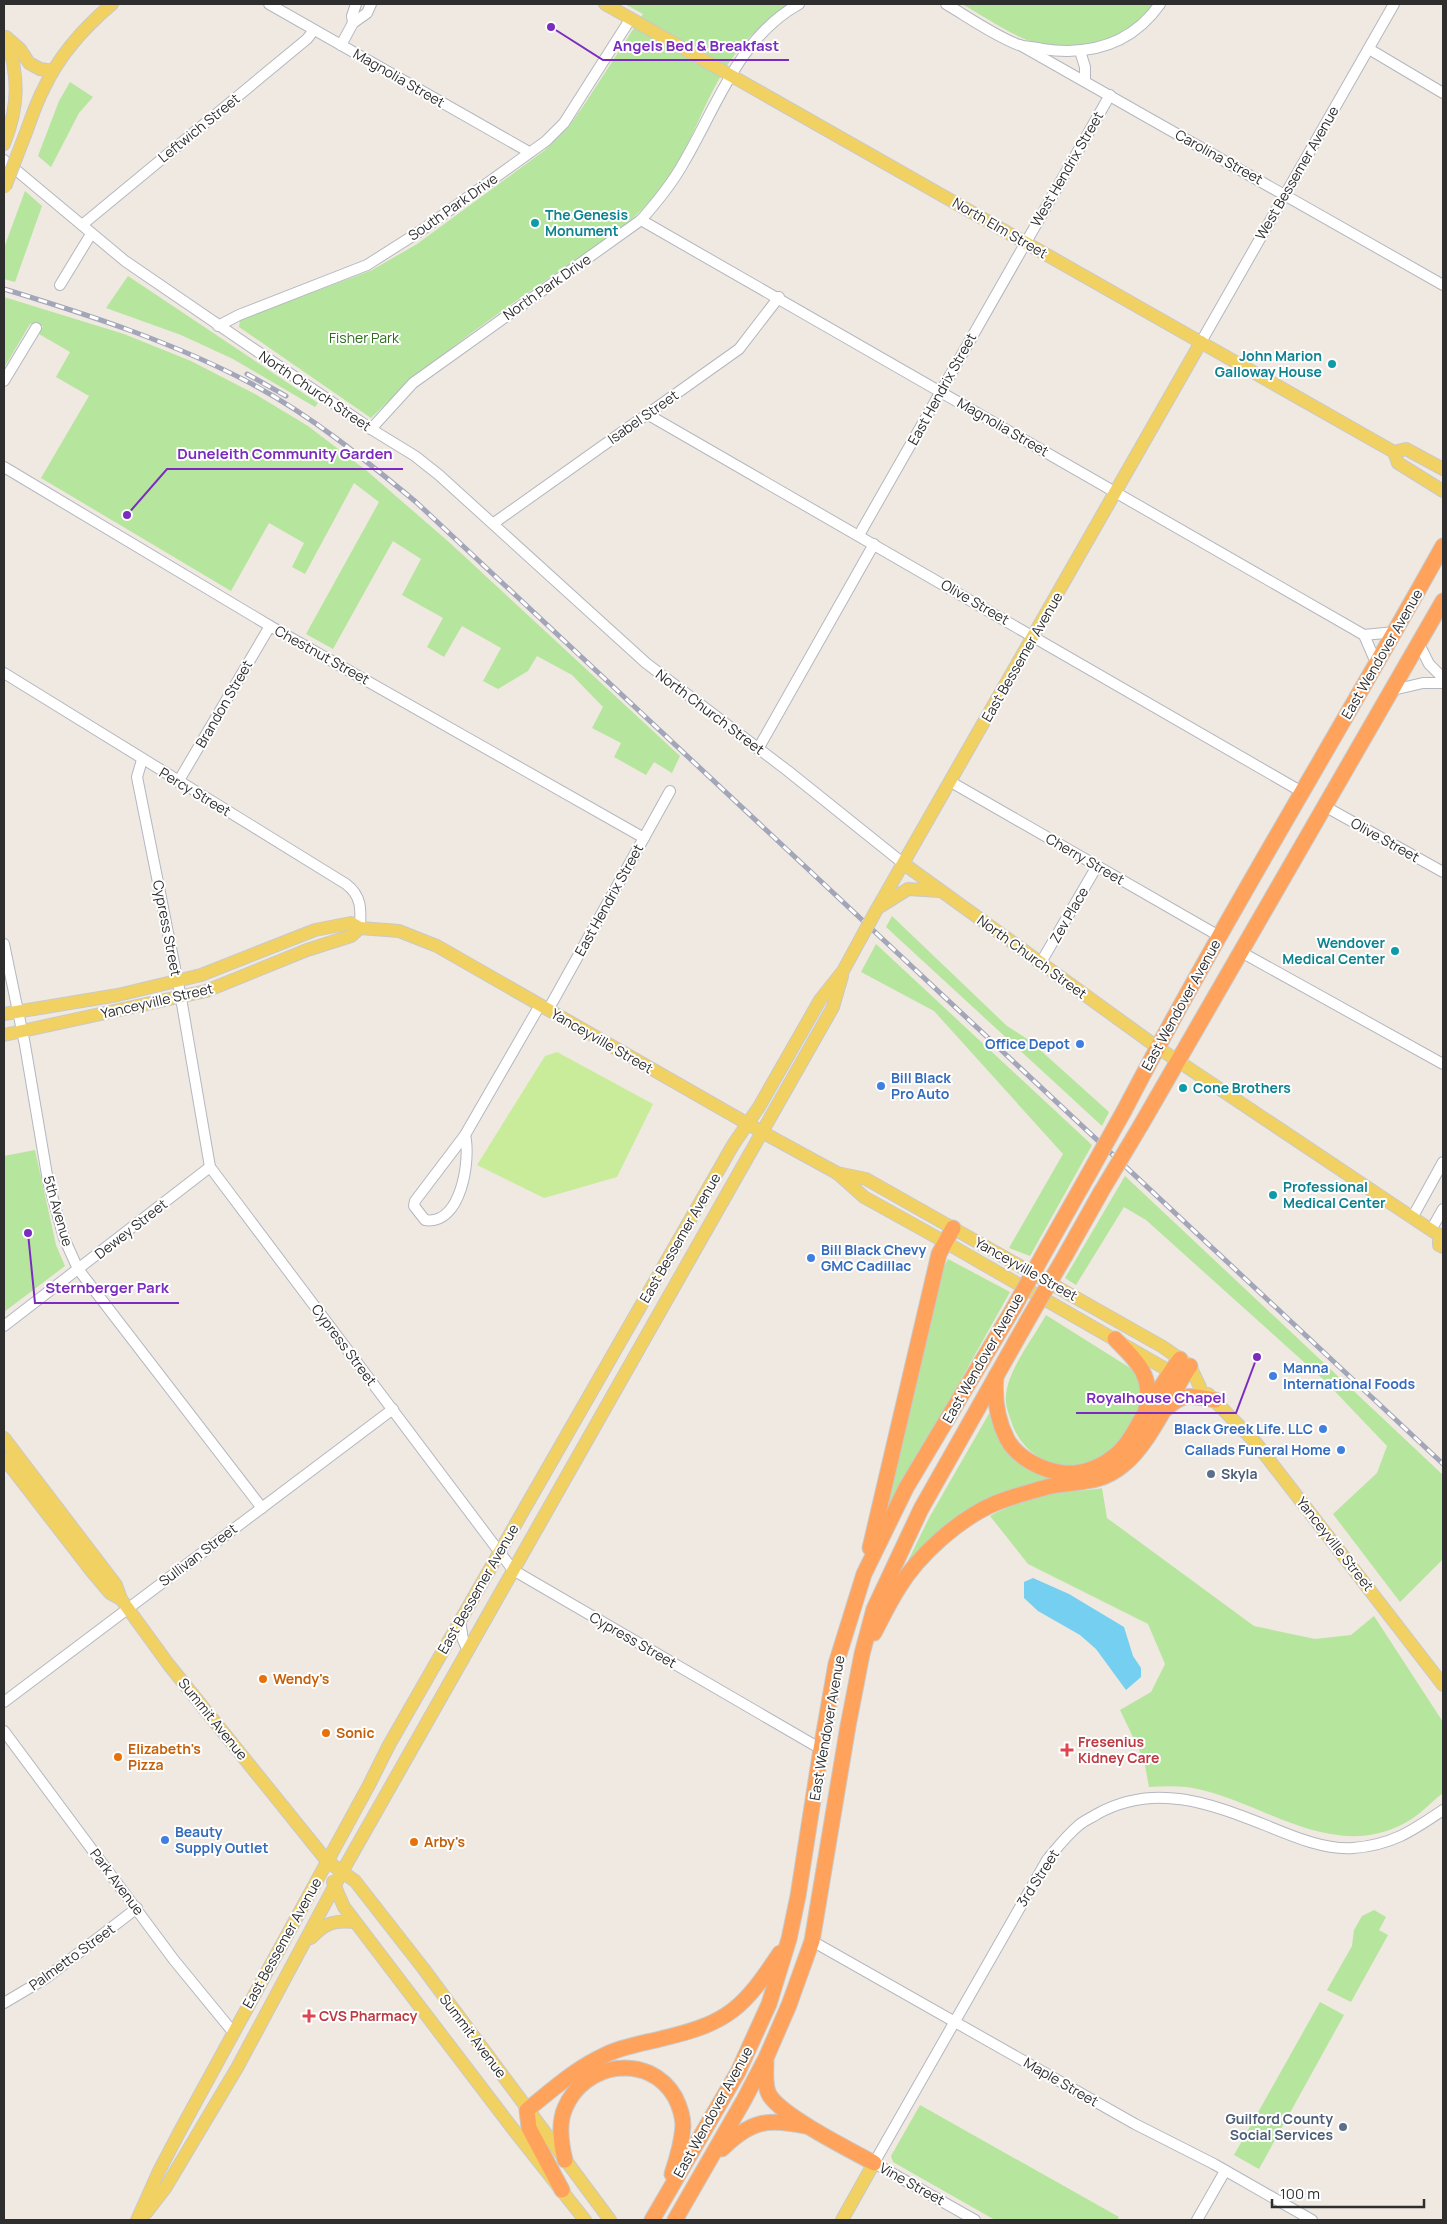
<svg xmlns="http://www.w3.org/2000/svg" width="1447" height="2224" font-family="Manrope,sans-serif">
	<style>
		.green { fill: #b6e59e }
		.pitch { fill: #c9ec9a }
		.water { fill: #75cff0 }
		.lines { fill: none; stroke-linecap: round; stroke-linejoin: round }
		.minor-casing { stroke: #b4b7c1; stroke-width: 12 }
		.major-casing { stroke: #c9c9c9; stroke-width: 14 }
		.highway-casing { stroke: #c9c9c9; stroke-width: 17 }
		.minor { stroke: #fff; stroke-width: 10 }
		.major { stroke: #f2d163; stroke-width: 12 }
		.highway { stroke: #ffa35c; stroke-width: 15 }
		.rail-casing { stroke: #a3a6b8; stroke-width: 5 }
		.rail { stroke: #fff; stroke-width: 3; stroke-dasharray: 9; stroke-linecap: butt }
		.major-bridge-casing { stroke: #c9c9c9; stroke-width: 14; stroke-linecap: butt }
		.highway-bridge-casing { stroke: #c9c9c9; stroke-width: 17; stroke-linecap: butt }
		.major-bridge { stroke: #f2d163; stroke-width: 12 }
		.highway-bridge { stroke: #ffa35c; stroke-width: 15 }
		.culture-dot { fill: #0f9aa8; stroke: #fff; stroke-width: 2 }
		.shop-dot { fill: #3f7fe0; stroke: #fff; stroke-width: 2 }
		.service-dot { fill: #5c6f8a; stroke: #fff; stroke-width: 2 }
		.food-dot { fill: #e8710a; stroke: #fff; stroke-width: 2 }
		.health-dot { fill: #e0444e; stroke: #fff; stroke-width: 2 }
		.labels { text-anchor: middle; stroke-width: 4; stroke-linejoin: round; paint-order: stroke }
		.street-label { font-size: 14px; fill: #2e2e2e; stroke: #fff }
		.culture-label { font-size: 14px; font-weight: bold; fill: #0d838f; stroke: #fff; text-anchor: start }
		.park-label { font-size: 14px; fill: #2c6e1b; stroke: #fff }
		.shop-label { font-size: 14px; font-weight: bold; fill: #366cbe; stroke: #fff; text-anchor: start }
		.service-label { font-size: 14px; font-weight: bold; fill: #4e5e75; stroke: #fff; text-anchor: start }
		.food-label { font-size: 14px; font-weight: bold; fill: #c56008; stroke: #fff; text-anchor: start }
		.health-label { font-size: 14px; font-weight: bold; fill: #be3a42; stroke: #fff; text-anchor: start }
		.leader { fill: none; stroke: #7b2cbf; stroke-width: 2 }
		.callout-dot { fill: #7b2cbf; stroke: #fff; stroke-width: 2 }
		.callout-label { font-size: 15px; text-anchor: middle; font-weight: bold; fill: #7b2cbf; stroke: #fff; stroke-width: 4; stroke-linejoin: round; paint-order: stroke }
	</style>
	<rect width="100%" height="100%" fill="#efe9e1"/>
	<g class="green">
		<path d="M625,4H788C767,20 748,36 733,57C704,97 692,147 663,186C651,201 638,214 623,227C538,287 444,345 371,418L239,327L240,320L245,318L372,270L417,244L545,150L569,126L584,105L643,14Z"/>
		<path d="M962,4H1154C1127,45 1074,55 1030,41C1011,35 980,14 962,4Z"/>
		<path d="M70,82L93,97L79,113L51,167L38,156L59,101Z"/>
		<path d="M25,191L42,206L15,282L4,279V248Z"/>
		<path d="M128,276L318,403L315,407L233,359L181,335L106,308Z"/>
		<path d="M4,297L124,334L191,361L255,394L308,426L367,471L450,543L680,756L672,773L654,762L646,775L614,757L621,743L592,728L603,707L572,675L537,656L528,671L498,689L483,681L501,648L462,626L444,657L427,647L443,618L402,595L421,559L393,541L333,649L306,634L379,502L354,483L305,574L292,567L304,543L269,523L231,591L41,478L89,396L56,377L70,352L39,334L43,326L30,324L4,368Z"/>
		<path d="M892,916L1007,1026L1029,1040L1109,1112L1102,1126L886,927Z"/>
		<path d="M876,944L1092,1145L1030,1256L1009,1248L1063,1154L934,1011L861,972Z"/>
		<path d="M35,1150L56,1245L65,1266L4,1312V1156Z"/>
		<path d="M1125,1176L1443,1475V1559L1400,1602L1333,1514L1377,1473L1387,1446L1325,1381L1146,1220L1124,1207L1076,1285L1065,1278Z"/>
		<path d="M948,1259L1010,1292L884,1517L944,1267Z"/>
		<path d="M1046,1315L1135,1371C1146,1398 1144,1402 1130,1427C1127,1433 1124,1443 1119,1447C1080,1479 1025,1469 1010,1418C1008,1412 1005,1403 1006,1396C1007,1371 1034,1337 1046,1315Z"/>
		<path d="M994,1405L1003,1438L1058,1477L1013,1491L903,1571L929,1518Z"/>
		<path d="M1102,1488L1107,1518L1254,1626L1315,1639L1351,1635L1374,1616L1443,1722V1793C1430,1803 1420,1815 1405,1823C1335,1861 1268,1806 1202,1790C1184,1785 1167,1786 1149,1787L1144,1760L1120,1710L1151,1692L1165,1664L1148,1624L1028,1564L990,1516C1012,1504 1035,1495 1060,1492C1074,1490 1088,1491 1102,1488Z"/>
		<path d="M1374,1910L1386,1917L1379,1930L1388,1935L1351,2002L1327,1990L1352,1946L1354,1930L1362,1916Z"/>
		<path d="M1320,2002L1344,2015L1259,2169L1234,2155Z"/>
		<path d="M920,2105L1119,2217L1117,2220H995L893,2162L891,2156Z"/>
	</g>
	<path class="pitch" d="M557,1052L653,1104L617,1177L544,1198L477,1165L545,1056Z"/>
	<path class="water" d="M1033,1578L1069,1594L1124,1627L1133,1656L1141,1668V1677L1126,1690L1096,1649L1080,1635L1038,1611L1024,1598V1582Z"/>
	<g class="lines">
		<defs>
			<g id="minor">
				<path d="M269,4L529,152"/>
				<path d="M946,4C968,17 995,36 1019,45C1026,47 1035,47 1042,49C1090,56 1131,45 1160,4"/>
				<path d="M353,23L352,16L356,4"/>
				<path d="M341,45L353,23L367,13L371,4"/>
				<path d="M1020,45L1443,285"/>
				<path d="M1369,49L1443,93"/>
				<path d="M1080,51L1085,67V80"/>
				<path d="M4,160L125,261L371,429L415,456L439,475L646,663L788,771L904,864"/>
				<path d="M641,220L1364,635L1377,665"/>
				<path d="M82,225L307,39L314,30"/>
				<path d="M60,285L91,234"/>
				<path d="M218,326L239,315L367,265L422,230L546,141L564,123L631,18"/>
				<path d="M1201,342L1394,4"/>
				<path d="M4,381L36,328"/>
				<path d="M647,414L1302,792"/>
				<path d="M371,429L413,383L641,220C657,202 672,184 684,162C717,106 739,37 799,4"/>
				<path d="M4,467L270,626L644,838"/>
				<path d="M494,523L739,349L779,297"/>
				<path d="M859,535L1110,95"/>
				<path d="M1364,635L1395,632"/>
				<path d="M1419,644L1429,664L1443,678"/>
				<path d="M4,673L346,884C362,896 361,910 360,928"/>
				<path d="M1393,690L1423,683H1443"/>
				<path d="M758,749L874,544"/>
				<path d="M142,760L137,777L181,998L210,1167L513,1570L821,1749"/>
				<path d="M178,782L270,626"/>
				<path d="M951,782L1219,936"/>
				<path d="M1326,807L1443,872"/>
				<path d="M4,944L25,1045L48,1181L64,1238L78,1269L262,1508"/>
				<path d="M1241,952L1443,1064"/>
				<path d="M1040,964L1097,866"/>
				<path d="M548,1010L670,791"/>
				<path d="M465,1135C471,1160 461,1226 425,1220L414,1206L415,1201Z"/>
				<path d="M465,1135L540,1005"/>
				<path d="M1412,1218L1443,1162"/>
				<path d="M1431,1230L1443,1209"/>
				<path d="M4,1326L210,1167"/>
				<path d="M460,1620L463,1640L468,1651"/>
				<path d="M4,1702L393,1409"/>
				<path d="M4,1731L174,1960L233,2032"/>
				<path d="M812,1941L1135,2124L1214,2164L1312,2220"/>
				<path d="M4,2003L46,1978L137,1908"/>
				<path d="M975,2220L874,2163L1047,1860C1057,1848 1066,1836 1078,1826C1083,1821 1091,1818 1097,1814C1154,1782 1209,1803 1265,1825C1292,1836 1324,1850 1353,1848C1392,1845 1412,1831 1443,1810"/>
				<path d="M1197,2220L1225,2171"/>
			</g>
			<g id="major">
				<path d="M605,4L1394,452L1398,463L1443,491"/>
				<path d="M6,37L20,49L29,63L40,69L53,71"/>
				<path d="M25,135C31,119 36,103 44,88C59,56 86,26 112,4"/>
				<path d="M4,144C19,106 19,78 7,38"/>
				<path d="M1394,452L1406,449L1443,469"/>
				<path d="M904,864L1157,1047L1425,1226L1439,1235H1443"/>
				<path d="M881,906L908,889L939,891"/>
				<path d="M877,909L1201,342"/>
				<path d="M4,1014L118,995L201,975L315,930L351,923L360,928L399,931L437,946L762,1132L837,1173L866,1179L1163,1347L1190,1366L1200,1387"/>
				<path d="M4,1035L206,991L307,950L351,936L360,928"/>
				<path d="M837,1173L864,1197L945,1242L1178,1376"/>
				<path d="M1439,1235V1245L1443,1247"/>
				<path d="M1208,1394L1256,1443L1443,1685"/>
				<path d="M4,1438L116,1585L121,1599L169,1665L327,1861L355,1881L423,1968L610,2220"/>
				<path d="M4,1458L93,1573L110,1593L121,1599"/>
				<path d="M333,1882L344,1907L513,2129L585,2220"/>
				<path d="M311,1938C325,1923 334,1920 355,1922"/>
				<path d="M146,2213L166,2187L237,2068L342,1872L833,1007L842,976"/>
				<path d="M137,2220L159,2171L180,2131L369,1785L389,1745L733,1145L759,1107L820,1000L843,971L861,938"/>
				<path d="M842,2220L874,2163"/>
			</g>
			<g id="highway">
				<path d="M1124,1111C1224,919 1338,735 1443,546"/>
				<path d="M1141,1125L1443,601"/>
				<path d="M1048,1246L1087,1177"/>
				<path d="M1065,1256L1101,1192"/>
				<path d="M1115,1339C1136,1360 1154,1376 1146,1408"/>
				<path d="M996,1376C994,1397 997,1419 1007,1439C1017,1458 1043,1471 1064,1473C1084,1475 1106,1465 1120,1451C1131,1441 1137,1426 1145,1413C1156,1395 1167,1376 1180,1359"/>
				<path d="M1167,1408C1185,1391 1193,1397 1215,1400"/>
				<path d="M870,1548L939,1254L953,1228"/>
				<path d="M874,1633C882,1618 889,1603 898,1589C918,1555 960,1518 996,1503C1013,1496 1030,1492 1047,1487C1076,1480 1097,1486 1122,1466C1149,1446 1170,1395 1190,1366"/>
				<path d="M766,2062C766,2072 764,2087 770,2096C784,2117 850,2150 874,2163"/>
				<path d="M722,2149C750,2121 767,2118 805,2126"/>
				<path d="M565,2160C561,2144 558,2124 565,2108C584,2062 649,2052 675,2097C679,2105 683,2116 683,2126C682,2141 677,2159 672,2174"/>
				<path d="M562,2190L529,2128L527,2110C552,2090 576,2068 605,2055C623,2046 645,2043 664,2038C729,2023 744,2007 780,1953"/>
				<path d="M652,2220L738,2072L769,2004L789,1939L798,1896L821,1749L836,1664L864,1574L906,1488L1013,1309"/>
				<path d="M675,2220L744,2100L766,2058L789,2005L812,1941L848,1726L862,1654L874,1609L921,1509L1029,1318"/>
			</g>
		</defs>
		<use href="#minor" class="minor-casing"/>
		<use href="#major" class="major-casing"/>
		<use href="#highway" class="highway-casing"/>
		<use href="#minor" class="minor"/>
		<use href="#major" class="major"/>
		<use href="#highway" class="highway"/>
		<defs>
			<g id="rail">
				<path d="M4,289C89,315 173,342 252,384C312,416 364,459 416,502L1443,1464"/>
				<path d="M247,374L286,396"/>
			</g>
		</defs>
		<use href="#rail" class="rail-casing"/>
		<use href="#rail" class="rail"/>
		<defs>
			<g id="major-bridge">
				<path d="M5,187L25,135"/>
				<path d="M861,938L877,909"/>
			</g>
			<g id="highway-bridge">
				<path d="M1087,1177L1124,1111"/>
				<path d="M1101,1192L1141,1125"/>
				<path d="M1013,1309L1048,1246"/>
				<path d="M1029,1318L1065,1256"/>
			</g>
		</defs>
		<use href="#major-bridge" class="major-bridge-casing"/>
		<use href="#highway-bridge" class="highway-bridge-casing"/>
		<use href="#major-bridge" class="major-bridge"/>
		<use href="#highway-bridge" class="highway-bridge"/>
	</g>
	<g class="culture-dot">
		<circle cx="535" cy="223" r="5"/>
		<circle cx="1332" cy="364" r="5"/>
		<circle cx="1395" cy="951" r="5"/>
		<circle cx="1183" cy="1088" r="5"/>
		<circle cx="1273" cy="1195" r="5"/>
	</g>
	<g class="shop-dot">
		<circle cx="1080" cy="1044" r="5"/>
		<circle cx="881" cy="1086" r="5"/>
		<circle cx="811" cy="1258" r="5"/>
		<circle cx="1273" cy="1376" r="5"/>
		<circle cx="1323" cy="1429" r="5"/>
		<circle cx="1341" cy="1450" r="5"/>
		<circle cx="165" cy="1840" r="5"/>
	</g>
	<g class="service-dot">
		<circle cx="1211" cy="1474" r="5"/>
		<circle cx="1343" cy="2127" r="5"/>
	</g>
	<g class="food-dot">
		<circle cx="263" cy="1679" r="5"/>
		<circle cx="326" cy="1733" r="5"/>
		<circle cx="118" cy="1757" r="5"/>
		<circle cx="414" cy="1842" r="5"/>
	</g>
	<g class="health-dot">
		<path d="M1064.5 1742.5h5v5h5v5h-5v5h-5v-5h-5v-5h5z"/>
		<path d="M306.5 2008.5h5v5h5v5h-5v5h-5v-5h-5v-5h5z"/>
	</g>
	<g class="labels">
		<g class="street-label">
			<text transform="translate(399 78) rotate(30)" y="5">Magnolia Street</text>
			<text transform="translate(199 128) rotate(-39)" y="5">Leftwich Street</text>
			<text transform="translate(1219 157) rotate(29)" y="5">Carolina Street</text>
			<text transform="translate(1067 169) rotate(-60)" y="5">West Hendrix Street</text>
			<text transform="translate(1297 173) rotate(-60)" y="5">West Bessemer Avenue</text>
			<text transform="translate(453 207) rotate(-35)" y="5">South Park Drive</text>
			<text transform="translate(1000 228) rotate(30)" y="5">North Elm Street</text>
			<text transform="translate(547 287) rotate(-35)" y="5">North Park Drive</text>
			<text transform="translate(942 389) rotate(-61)" y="5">East Hendrix Street</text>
			<text transform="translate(315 391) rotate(34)" y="5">North Church Street</text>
			<text transform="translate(643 417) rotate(-35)" y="5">Isabel Street</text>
			<text transform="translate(1003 427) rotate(30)" y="5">Magnolia Street</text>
			<text transform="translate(975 602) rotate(30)" y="5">Olive Street</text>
			<text transform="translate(1382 654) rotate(-60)" y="5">East Wendover Avenue</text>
			<text transform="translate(322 655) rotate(29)" y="5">Chestnut Street</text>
			<text transform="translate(1022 657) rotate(-60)" y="5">East Bessemer Avenue</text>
			<text transform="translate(224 704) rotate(-60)" y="5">Brandon Street</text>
			<text transform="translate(710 712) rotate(37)" y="5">North Church Street</text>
			<text transform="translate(195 792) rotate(31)" y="5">Percy Street</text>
			<text transform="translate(1385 840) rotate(29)" y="5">Olive Street</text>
			<text transform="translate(1085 859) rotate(30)" y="5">Cherry Street</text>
			<text transform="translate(609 900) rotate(-61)" y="5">East Hendrix Street</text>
			<text transform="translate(1069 915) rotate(-60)" y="5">Zev Place</text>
			<text transform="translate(167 928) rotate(79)" y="5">Cypress Street</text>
			<text transform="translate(1032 957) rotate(36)" y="5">North Church Street</text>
			<text transform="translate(157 1001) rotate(-13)" y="5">Yanceyville Street</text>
			<text transform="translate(1181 1005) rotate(-61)" y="5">East Wendover Avenue</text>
			<text transform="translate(602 1041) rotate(30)" y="5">Yanceyville Street</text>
			<text transform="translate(58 1211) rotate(74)" y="5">5th Avenue</text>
			<text transform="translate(131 1229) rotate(-38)" y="5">Dewey Street</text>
			<text transform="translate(680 1238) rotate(-60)" y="5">East Bessemer Avenue</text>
			<text transform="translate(1026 1269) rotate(29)" y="5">Yanceyville Street</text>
			<text transform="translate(344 1345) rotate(53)" y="5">Cypress Street</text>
			<text transform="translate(983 1358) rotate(-60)" y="5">East Wendover Avenue</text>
			<text transform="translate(1335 1544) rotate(52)" y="5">Yanceyville Street</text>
			<text transform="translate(198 1555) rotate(-37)" y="5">Sullivan Street</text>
			<text transform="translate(478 1589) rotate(-60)" y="5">East Bessemer Avenue</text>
			<text transform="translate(633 1640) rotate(30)" y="5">Cypress Street</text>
			<text transform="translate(213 1719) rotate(51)" y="5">Summit Avenue</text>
			<text transform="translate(827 1728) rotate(-80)" y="5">East Wendover Avenue</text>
			<text transform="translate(1038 1878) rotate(-57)" y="5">3rd Street</text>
			<text transform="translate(117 1882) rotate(53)" y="5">Park Avenue</text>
			<text transform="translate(282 1943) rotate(-61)" y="5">East Bessemer Avenue</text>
			<text transform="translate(72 1957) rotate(-36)" y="5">Palmetto Street</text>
			<text transform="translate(473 2036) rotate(53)" y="5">Summit Avenue</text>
			<text transform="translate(1061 2082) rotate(30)" y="5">Maple Street</text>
			<text transform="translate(713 2112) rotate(-61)" y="5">East Wendover Avenue</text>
			<text transform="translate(912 2184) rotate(29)" y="5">Vine Street</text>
		</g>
		<g class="culture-label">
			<text x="545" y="220">The Genesis<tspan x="545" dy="16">Monument</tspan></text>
			<text x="1322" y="361" text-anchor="end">John Marion<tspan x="1322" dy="16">Galloway House</tspan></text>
			<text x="1385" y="948" text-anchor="end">Wendover<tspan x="1385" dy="16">Medical Center</tspan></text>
			<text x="1193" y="1093">Cone Brothers</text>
			<text x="1283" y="1192">Professional<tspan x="1283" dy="16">Medical Center</tspan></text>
		</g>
		<g class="park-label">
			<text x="364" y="343">Fisher Park</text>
		</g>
		<g class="shop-label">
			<text x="1070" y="1049" text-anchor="end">Office Depot</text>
			<text x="891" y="1083">Bill Black<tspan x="891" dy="16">Pro Auto</tspan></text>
			<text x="821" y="1255">Bill Black Chevy<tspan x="821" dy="16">GMC Cadillac</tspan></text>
			<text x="1283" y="1373">Manna<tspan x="1283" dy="16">International Foods</tspan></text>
			<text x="1313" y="1434" text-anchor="end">Black Greek Life. LLC</text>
			<text x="1331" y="1455" text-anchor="end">Callads Funeral Home</text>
			<text x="175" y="1837">Beauty<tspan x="175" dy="16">Supply Outlet</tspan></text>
		</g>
		<g class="service-label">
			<text x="1221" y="1479">Skyla</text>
			<text x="1333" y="2124" text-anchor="end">Guilford County<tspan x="1333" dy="16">Social Services</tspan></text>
		</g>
		<g class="food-label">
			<text x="273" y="1684">Wendy's</text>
			<text x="336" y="1738">Sonic</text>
			<text x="128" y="1754">Elizabeth's<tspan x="128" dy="16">Pizza</tspan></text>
			<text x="424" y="1847">Arby's</text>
		</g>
		<g class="health-label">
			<text x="1078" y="1747">Fresenius<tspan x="1078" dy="16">Kidney Care</tspan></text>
			<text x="319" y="2021">CVS Pharmacy</text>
		</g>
	</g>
	<path class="leader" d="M551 27L603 60H789M127 515L167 469H403M28 1233L35 1303H179M1257 1357L1236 1413H1076"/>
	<g class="callout-dot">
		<circle cx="551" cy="27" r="5"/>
		<circle cx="127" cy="515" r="5"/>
		<circle cx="28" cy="1233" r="5"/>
		<circle cx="1257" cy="1357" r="5"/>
	</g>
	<g class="callout-label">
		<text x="696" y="51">Angels Bed &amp; Breakfast</text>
		<text x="285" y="459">Duneleith Community Garden</text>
		<text x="107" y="1293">Sternberger Park</text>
		<text x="1156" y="1403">Royalhouse Chapel</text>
	</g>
	<rect width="1447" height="2224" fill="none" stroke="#2e2e2e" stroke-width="10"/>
	<path d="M1272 2199v8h152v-8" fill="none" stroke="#2e2e2e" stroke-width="2.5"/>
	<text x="1280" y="2199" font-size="15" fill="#2e2e2e" stroke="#ffffff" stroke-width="4" paint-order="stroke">100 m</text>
</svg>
